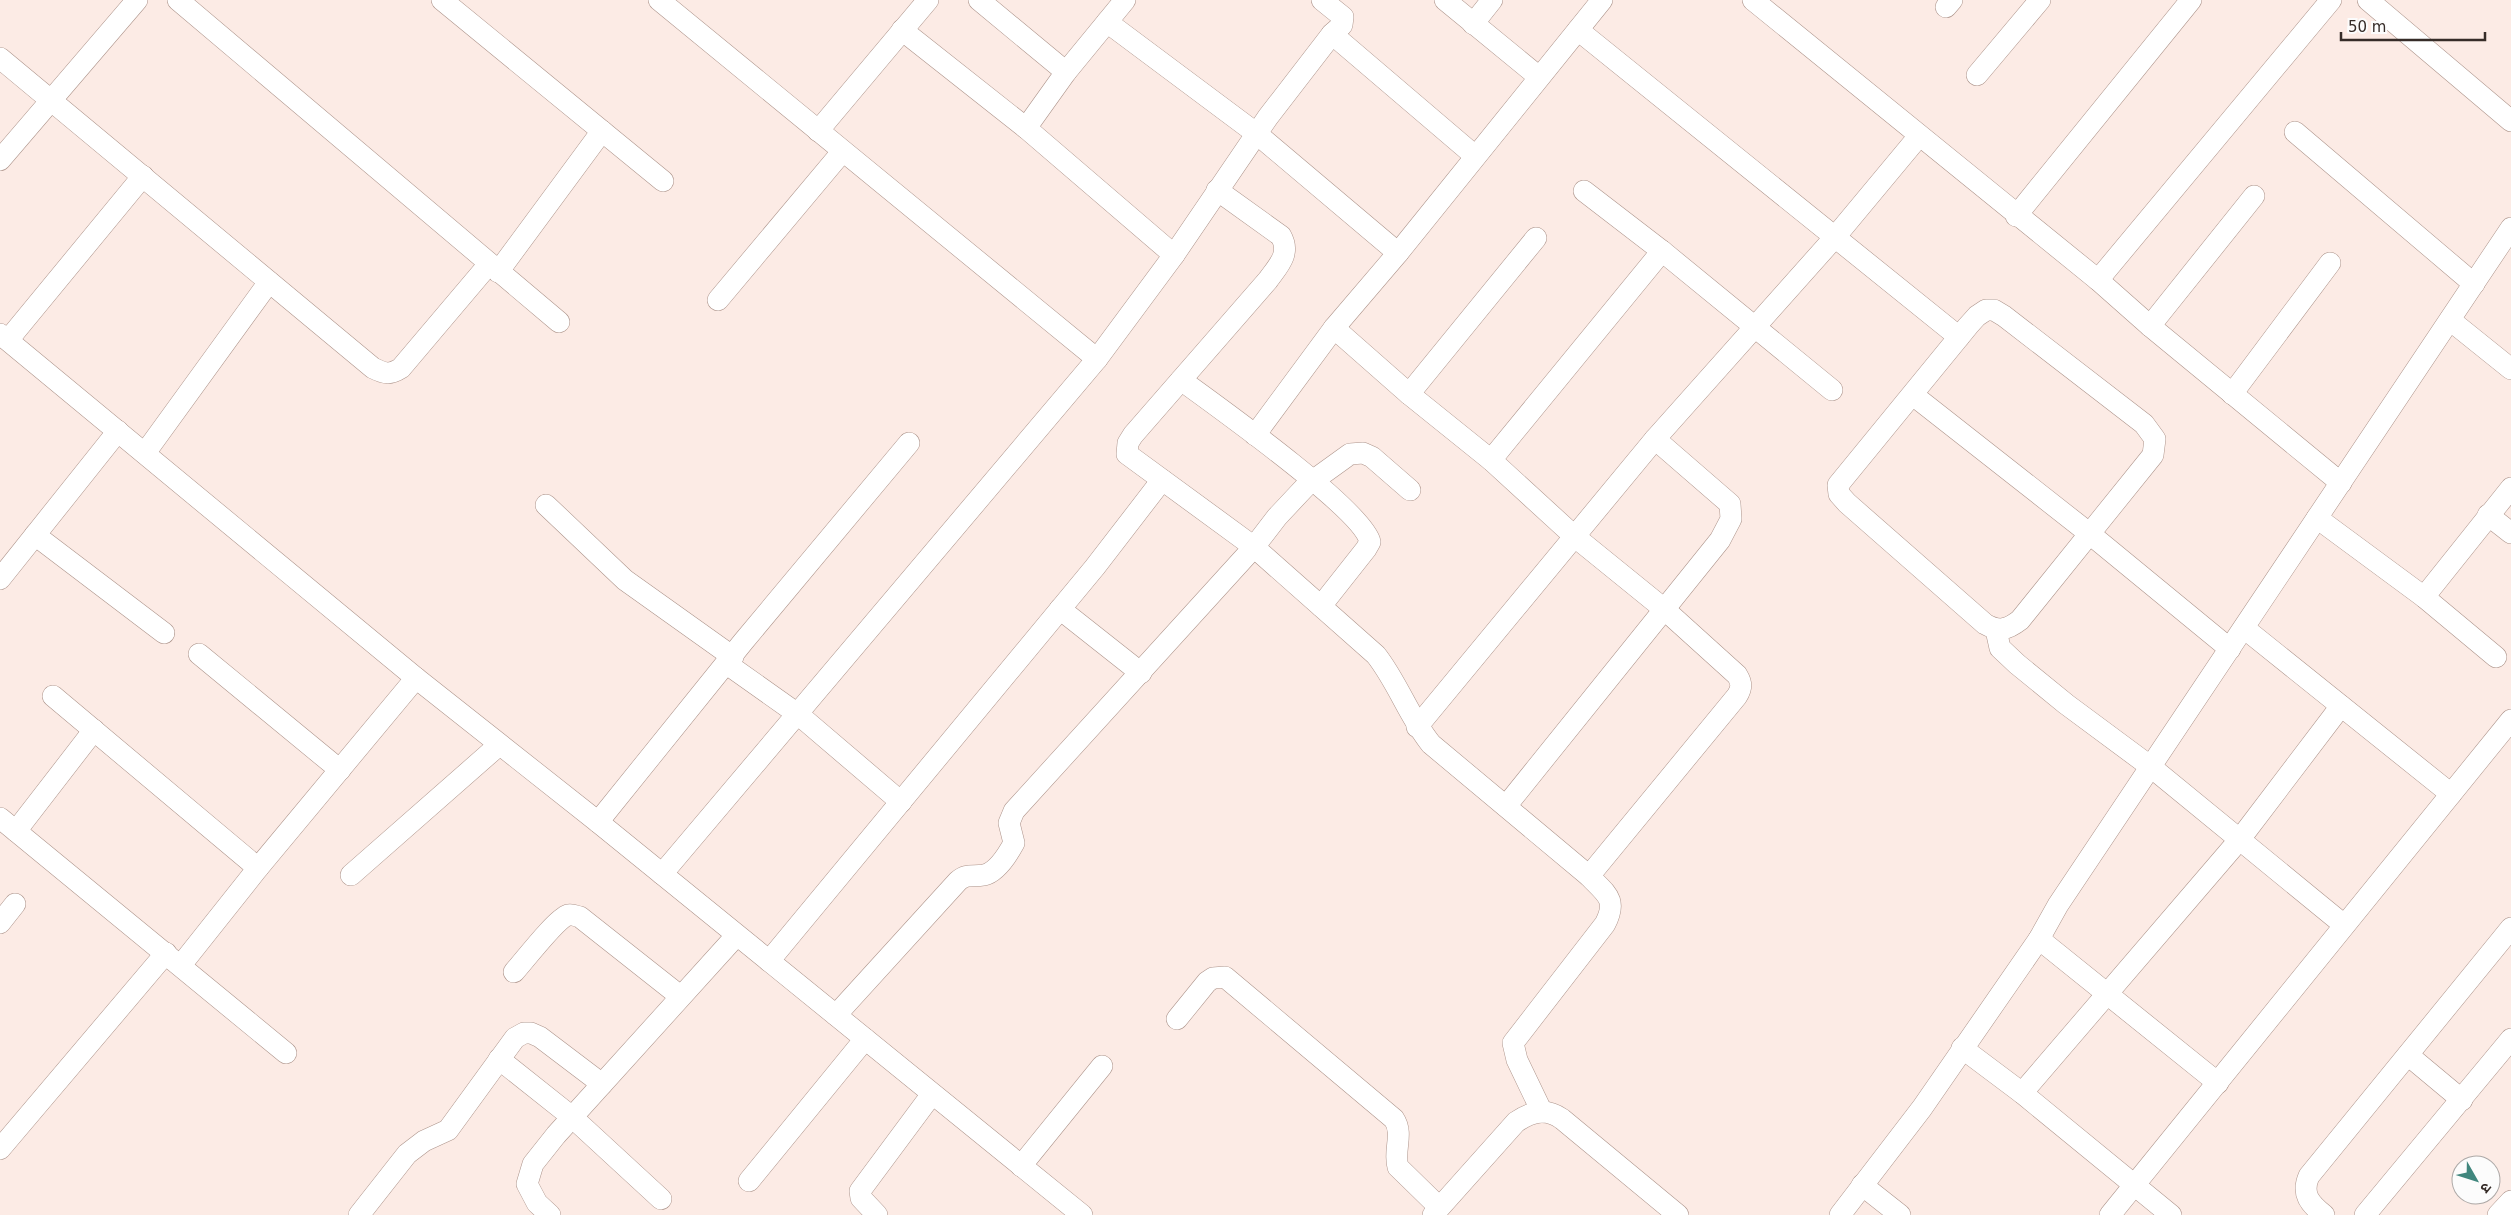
<svg xmlns="http://www.w3.org/2000/svg" width="2511" height="1215" font-family="'DejaVu Sans','Noto Sans Devanagari',sans-serif">
	<style>
		.lines { fill: none; stroke-linecap: round; stroke-linejoin: round }
		.minor-casing { stroke: #ad948b; stroke-width: 22 }
		.minor { stroke: #fff; stroke-width: 21 }
	</style>
	<rect width="100%" height="100%" fill="#fcebe5"/>
	<g class="lines">
		<defs>
			<g id="minor">
				<path d="M178,0L559,322"/>
				<path d="M442,0L663,181"/>
				<path d="M659,0L1097,359"/>
				<path d="M979,0L1066,72"/>
				<path d="M1445,0L1539,77"/>
				<path d="M1753,0L2098,280L2150,326L2341,483"/>
				<path d="M2368,0L2511,121"/>
				<path d="M1946,7L1952,0"/>
				<path d="M1107,22L1257,134L1398,253"/>
				<path d="M1473,24L1492,0"/>
				<path d="M902,30L1026,128L1174,255"/>
				<path d="M1578,30L1959,337"/>
				<path d="M1332,34L1475,156"/>
				<path d="M0,58L373,368C385,374 390,375 401,368L489,264"/>
				<path d="M1977,75L2040,0"/>
				<path d="M1026,128L1066,72L1125,0"/>
				<path d="M818,131L928,0"/>
				<path d="M2295,132L2474,284"/>
				<path d="M0,160L137,0"/>
				<path d="M1217,190L1281,236C1291,254 1278,266 1268,280L1133,435L1128,443L1127,454L1254,547L1376,655C1398,683 1409,717 1431,744L1589,876C1606,894 1618,899 1605,924L1513,1043L1517,1060L1542,1112"/>
				<path d="M1584,191L1662,251L1832,390"/>
				<path d="M2016,216L2191,0"/>
				<path d="M498,272L602,131"/>
				<path d="M2098,280L2331,0"/>
				<path d="M718,300L842,152"/>
				<path d="M1986,310H1994L2004,316L2144,424L2155,439L2153,455L2020,620C2007,630 1999,632 1985,624L1847,503L1839,494L1838,485L1968,326L1977,316Z"/>
				<path d="M2450,320L2511,369"/>
				<path d="M2150,326L2254,196"/>
				<path d="M1334,328L1409,394L1491,460L1574,536L1664,609L1737,675C1742,683 1742,688 1737,696L1589,876"/>
				<path d="M0,334L416,678L598,822L1082,1215"/>
				<path d="M8,340L143,176"/>
				<path d="M1181,380C1214,404 1364,511 1370,542L1366,549L1321,606"/>
				<path d="M1409,394L1536,238"/>
				<path d="M2232,394L2330,263"/>
				<path d="M1913,395L2090,534L2230,649"/>
				<path d="M1255,435L1334,328L1398,253L1602,0"/>
				<path d="M145,453L269,282"/>
				<path d="M1491,460L1662,251"/>
				<path d="M546,505L625,580L733,657"/>
				<path d="M2488,515L2511,533"/>
				<path d="M2317,518L2424,597L2496,657"/>
				<path d="M35,535L164,633"/>
				<path d="M0,579L118,431"/>
				<path d="M2424,597L2511,488"/>
				<path d="M1060,609L1141,673"/>
				<path d="M2244,628L2451,794"/>
				<path d="M1996,630L2000,648L2017,664L2066,704L2151,767L2344,925"/>
				<path d="M199,654L340,770"/>
				<path d="M727,664L799,715L901,802"/>
				<path d="M53,696L258,868"/>
				<path d="M1417,727L1655,439L1835,237L1919,136"/>
				<path d="M1506,806L1720,540L1731,519L1730,504L1655,439"/>
				<path d="M0,818L286,1053"/>
				<path d="M598,822L743,642L909,443"/>
				<path d="M16,831L94,730"/>
				<path d="M662,874L1097,359L1174,255L1268,117L1332,34L1342,25L1343,17L1322,0"/>
				<path d="M351,875L499,745"/>
				<path d="M0,923L15,904"/>
				<path d="M2039,939L2218,1083"/>
				<path d="M769,961L1095,567L1162,480"/>
				<path d="M181,965L258,868L416,678"/>
				<path d="M514,972C524,961 556,919 568,915C572,914 576,916 580,917L680,996"/>
				<path d="M836,1015L958,881C967,873 973,877 984,875C997,872 1008,854 1014,843L1009,823L1014,811L1254,547L1277,517L1307,485L1350,454L1363,453L1372,457L1410,490"/>
				<path d="M1177,1019L1207,982L1213,978L1225,977L1394,1119C1404,1134 1393,1151 1398,1167L1439,1207"/>
				<path d="M1962,1048L2022,1093L2171,1215"/>
				<path d="M2408,1055L2462,1100"/>
				<path d="M499,1059L572,1117L661,1199"/>
				<path d="M2022,1093L2240,839L2341,706"/>
				<path d="M0,1149L166,953"/>
				<path d="M1021,1166L1102,1066"/>
				<path d="M749,1181L865,1039"/>
				<path d="M1862,1185L1900,1215"/>
				<path d="M359,1215L407,1154L424,1141L448,1130L515,1038L524,1033H531L540,1037L602,1084"/>
				<path d="M550,1215L537,1203L527,1184L533,1164L556,1135L736,936"/>
				<path d="M877,1215L861,1198L860,1191L932,1094"/>
				<path d="M1433,1215L1516,1122C1532,1111 1546,1108 1562,1119L1678,1215"/>
				<path d="M1840,1215L1922,1108L2039,939L2058,905L2511,228"/>
				<path d="M2110,1215L2511,720"/>
				<path d="M2324,1215C2310,1204 2301,1194 2309,1176L2511,928"/>
				<path d="M2365,1215L2511,1039"/>
				<path d="M2498,1215L2511,1201"/>
			</g>
		</defs>
		<use href="#minor" class="minor-casing"/>
		<use href="#minor" class="minor"/>
	</g>
	<g transform="translate(2476 1180) rotate(129)"><circle r="24" fill="#fcfcfc" stroke="#ada9a7"/>
	<path d="M0-4L9 19L0 12L-9 19Z" fill="#40867d"/>
	<text y="-8" font-size="14" font-weight="bold" text-anchor="middle" fill="#362c28">उ</text>
	</g>
	<path d="M2341 32v8h144v-8" fill="none" stroke="#362c28" stroke-width="2.5"/>
	<text x="2348" y="32" font-size="15" fill="#362c28" stroke="#fcfcfc" stroke-width="4" paint-order="stroke">50 m</text>
</svg>
